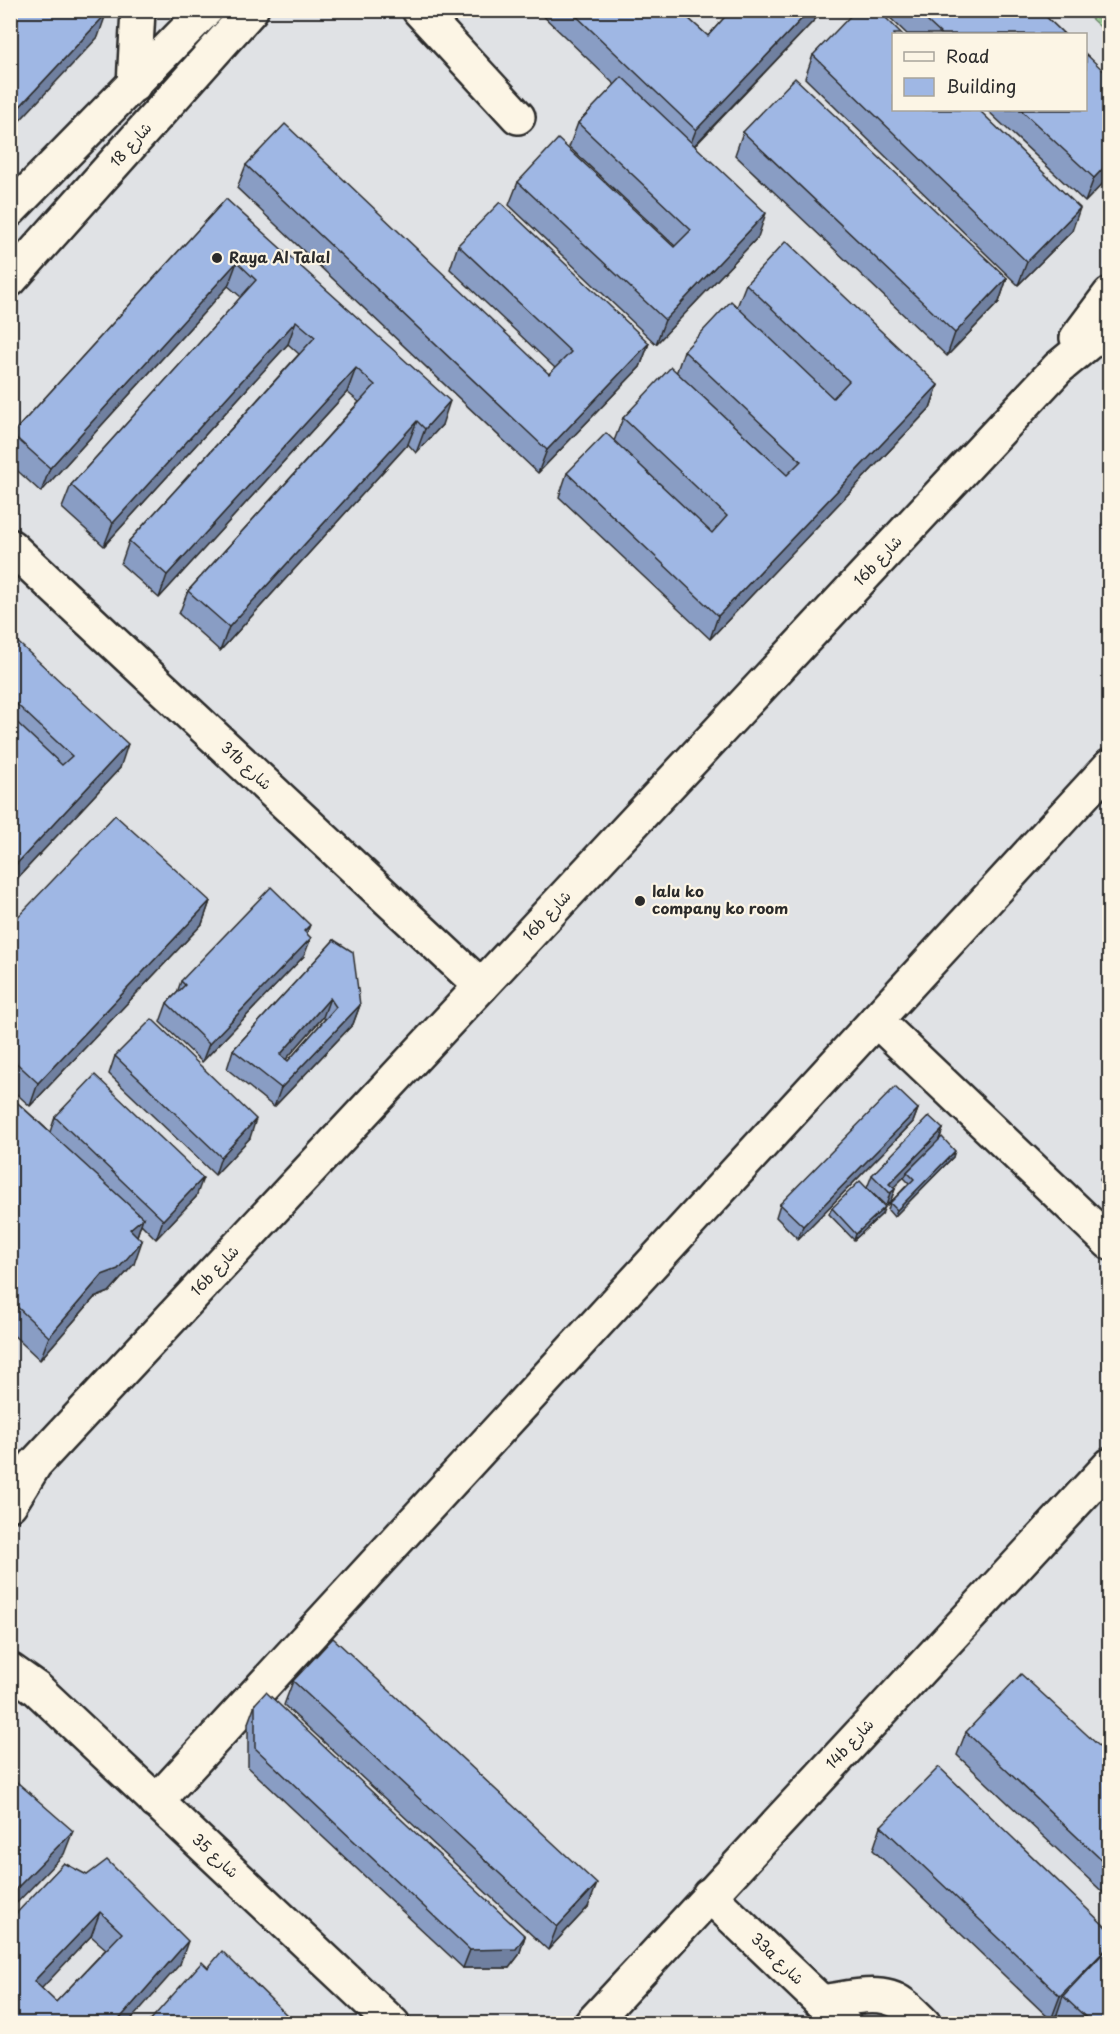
<svg xmlns="http://www.w3.org/2000/svg" width="1120" height="2034" font-family="'Playpen Sans','Playpen Sans Arabic',sans-serif">
	<style>
		.cemetery { fill: url(#cemetery-stones); stroke: #6e8a6c; stroke-width: 1.5 }
		.lines { fill: none; stroke-linecap: round; stroke-linejoin: round }
		.minor-casing { stroke: #2b2b2b; stroke-width: 38 }
		.minor { stroke: #fcf5e5; stroke-width: 33 }
		.wall { fill: #899dc4; stroke: #2b2b2b; stroke-width: 1.5; fill-rule: evenodd }
		.shaded-wall { fill: #6f80a0; stroke: #2b2b2b; stroke-width: 1.5 }
		.building { fill: #9fb7e4; stroke: #2b2b2b; stroke-width: 1.5; fill-rule: evenodd }
		.poi-dot { fill: #2b2b2b; stroke: #fcf5e5; stroke-width: 2 }
		.labels { text-anchor: middle; stroke-width: 4.5; stroke-linejoin: round; paint-order: stroke }
		.street-label { font-size: 15px; fill: #2b2b2b; stroke: #fcf5e5 }
		.poi-label { font-size: 15px; font-weight: bold; fill: #2b2b2b; stroke: #fcf5e5; text-anchor: start }
	</style>
	<defs>
		<pattern id="cemetery-stones" width="16" height="16" patternUnits="userSpaceOnUse" patternTransform="scale(1.5)"><rect width="16" height="16" fill="#b1e8ac"/><path d="M2 7V4a2 2 0 0 1 4 0v3zM10 15v-3a2 2 0 0 1 4 0v3z" fill="#98c794"/></pattern>
	</defs>
	<rect width="100%" height="100%" fill="#e0e2e5"/>
	<filter id="ink" filterUnits="userSpaceOnUse"><feTurbulence type="fractalNoise" baseFrequency=".0167" numOctaves="2"/><feDisplacementMap in="SourceGraphic" scale="12" xChannelSelector="R" yChannelSelector="G"/><feConvolveMatrix kernelMatrix="1 2 1 2 8 2 1 2 1" color-interpolation-filters="sRGB"/></filter>
	<g filter="url(#ink)">
		<path class="cemetery" d="M1083,11H1109V35Z"/>
		<g class="lines">
			<defs>
				<g id="minor">
					<path d="M419,10L518,117"/>
					<path d="M134,85L138,10"/>
					<path d="M10,210L206,10"/>
					<path d="M10,280L251,10"/>
					<path d="M1077,338L1110,294"/>
					<path d="M10,546L481,986"/>
					<path d="M876,1020L1110,1243"/>
					<path d="M10,1504L35,1464L1058,368L1110,325"/>
					<path d="M10,1670L37,1689L393,2024"/>
					<path d="M156,1802L1110,766"/>
					<path d="M709,1895L844,2024"/>
					<path d="M821,2002C846,1999 881,1988 902,2004C910,2009 917,2017 924,2024"/>
					<path d="M591,2024L1110,1465"/>
				</g>
			</defs>
			<use href="#minor" class="minor-casing"/>
			<use href="#minor" class="minor"/>
		</g>
		<g class="wall">
			<path d="M443,10H458L450,18Z"/>
			<path d="M537,10H679L708,36L731,10H824L695,146L758,237L656,344L509,205L518,182L674,247L675,246L569,147L578,123L615,85Z"/>
			<path d="M882,10H1039L1064,34H907Z"/>
			<path d="M813,55L1072,231L1018,285L805,78Z"/>
			<path d="M1110,77V176L1085,202L987,110H1086Z"/>
			<path d="M743,132L1007,278L999,302L947,356L735,155Z"/>
			<path d="M246,165L549,374L555,368L450,269L458,245L649,343L640,367L538,473L237,188Z"/>
			<path d="M226,199L442,425L416,453L408,444L220,651L179,614L188,591L359,402L347,392L159,598L121,564L129,541L299,354L288,344L104,546L62,508L71,485L241,297L228,286L41,492L10,464V439L12,434Z"/>
			<path d="M746,284L938,385L930,408L710,639L559,497L567,473L614,441L623,418L677,371L684,351L737,307Z"/>
			<path d="M10,635L120,768L10,886Z"/>
			<path d="M210,901L202,924L30,1106L10,1088V925Z"/>
			<path d="M306,934L304,956L202,1062L160,1022L167,1003L177,993L181,981Z"/>
			<path d="M334,940L360,1005L353,1024L274,1107L227,1069L233,1050ZM323,1017L325,1019L288,1061L286,1059Z"/>
			<path d="M115,1056L250,1138L215,1175L109,1074Z"/>
			<path d="M10,1096L50,1132L55,1117L196,1197L156,1239L141,1224L137,1236L134,1264L109,1292L94,1298L40,1360L10,1332Z"/>
			<path d="M918,1109L913,1122L798,1239L776,1217L780,1204Z"/>
			<path d="M943,1129L939,1140L953,1157L894,1217L888,1210L890,1203L909,1183L904,1178L906,1175L893,1187L895,1189L890,1202L886,1206L867,1188L872,1175Z"/>
			<path d="M1110,1158V1189L1100,1180L1107,1161Z"/>
			<path d="M832,1208L882,1214L854,1240L829,1214Z"/>
			<path d="M293,1681L588,1907L548,1950L284,1705Z"/>
			<path d="M255,1704L525,1936L519,1955L509,1968H463L248,1767V1723Z"/>
			<path d="M966,1732L1110,1756V1899L957,1755Z"/>
			<path d="M881,1826L1110,2024H1067L1057,2014L1051,2020L873,1850Z"/>
			<path d="M64,1863L180,1964L10,2024ZM91,1936L106,1949L56,2002L41,1988Z"/>
		</g>
		<g class="shaded-wall">
			<path d="M453,10H458L450,18Z"/>
			<path d="M810,10H824L687,153L696,130Z"/>
			<path d="M106,14L98,37L10,131V117Z"/>
			<path d="M1110,161V176L1085,202L1094,178Z"/>
			<path d="M1080,208L1072,231L1018,285L1027,262Z"/>
			<path d="M766,213L758,237L656,344L665,320Z"/>
			<path d="M237,262L228,286L41,492L50,468Z"/>
			<path d="M1007,278L999,302L947,356L955,333Z"/>
			<path d="M296,321L288,344L104,546L113,523Z"/>
			<path d="M649,343L640,367L538,473L547,450Z"/>
			<path d="M356,368L347,392L159,598L167,575Z"/>
			<path d="M938,385L930,408L710,639L718,616Z"/>
			<path d="M450,401L442,425L416,453L425,429Z"/>
			<path d="M417,421L408,444L220,651L229,627Z"/>
			<path d="M128,744L120,768L10,886V871Z"/>
			<path d="M210,901L202,924L30,1106L38,1083Z"/>
			<path d="M310,925L303,943L304,931Z"/>
			<path d="M311,938L304,956L202,1062L209,1044Z"/>
			<path d="M330,998L323,1017L274,1073L280,1055Z"/>
			<path d="M360,1005L353,1024L274,1107L281,1088Z"/>
			<path d="M918,1109L913,1122L798,1239L803,1226Z"/>
			<path d="M256,1119L250,1138L215,1175L221,1157Z"/>
			<path d="M943,1129L938,1142L907,1172L906,1175L889,1192V1184Z"/>
			<path d="M955,1151L953,1157L894,1217L897,1210Z"/>
			<path d="M203,1178L196,1197L156,1239L163,1220Z"/>
			<path d="M895,1189L890,1202L886,1206L890,1193Z"/>
			<path d="M885,1207L882,1214L854,1240L856,1234Z"/>
			<path d="M143,1218L135,1242L130,1229Z"/>
			<path d="M142,1241L134,1264L109,1292L94,1298L40,1360L49,1337L102,1275Z"/>
			<path d="M73,1831L64,1854L10,1910V1895Z"/>
			<path d="M597,1884L588,1907L548,1950L557,1927Z"/>
			<path d="M100,1912L91,1936L26,2005L34,1981Z"/>
			<path d="M525,1936L519,1955L509,1968H463L470,1950Z"/>
			<path d="M188,1941L180,1964L127,2024H115Z"/>
			<path d="M1110,1945V1957L1063,1996L1057,2014L1051,2020L1060,1996Z"/>
		</g>
		<g class="building">
			<path d="M10,10H102L106,14L10,117Z"/>
			<path d="M570,10H679L708,36L731,10H810L696,130Z"/>
			<path d="M856,10H878L902,34H894V110H979L1080,208L1027,262L813,55Z"/>
			<path d="M915,10H1039L1064,34H941Z"/>
			<path d="M1086,54L1110,77V161L1094,178L1021,110H1086Z"/>
			<path d="M622,77L766,213L665,320L518,182L558,139L674,247L691,230L578,123Z"/>
			<path d="M795,78L1007,278L955,333L743,132Z"/>
			<path d="M285,124L549,374L571,352L458,245L500,202L649,343L547,450L246,165Z"/>
			<path d="M226,199L450,401L425,429L417,421L229,627L188,591L375,385L356,368L167,575L129,541L315,337L296,321L113,523L71,485L256,280L237,262L50,468L12,434Z"/>
			<path d="M786,241L938,385L718,616L567,473L606,433L712,533L727,516L623,418L671,367L787,475L801,461L684,351L731,301L833,398L849,381L746,284Z"/>
			<path d="M10,635L128,744L10,871V716L62,765L72,756L10,698Z"/>
			<path d="M115,815L210,901L38,1083L10,1057V925Z"/>
			<path d="M271,887L310,925L304,931L311,938L209,1044L167,1003L185,985L181,981Z"/>
			<path d="M334,940L353,952L360,1005L281,1088L233,1050ZM330,998L336,1007L288,1061L280,1055Z"/>
			<path d="M152,1019L256,1119L221,1157L115,1056Z"/>
			<path d="M95,1075L203,1178L163,1220L55,1117Z"/>
			<path d="M895,1087L918,1109L803,1226L780,1204Z"/>
			<path d="M10,1096L143,1218L130,1229L142,1241L118,1269L102,1275L49,1337L10,1300Z"/>
			<path d="M929,1116L943,1129L889,1184L895,1189L890,1193L872,1175Z"/>
			<path d="M942,1137L955,1151L897,1210L890,1203L914,1179L907,1172Z"/>
			<path d="M860,1181L885,1207L856,1234L832,1208Z"/>
			<path d="M333,1638L597,1884L557,1927L293,1681Z"/>
			<path d="M1021,1674L1110,1756V1868L966,1732Z"/>
			<path d="M266,1692L525,1936L516,1949L470,1950L255,1748V1704Z"/>
			<path d="M939,1767L1110,1931V1945L1060,1996L881,1826Z"/>
			<path d="M10,1776L73,1831L10,1895Z"/>
			<path d="M107,1860L188,1941L115,2024H10V1920L64,1863L87,1875ZM100,1912L122,1933L56,2002L34,1981Z"/>
			<path d="M1110,1946V2024H1093L1063,1996Z"/>
			<path d="M222,1951L296,2024H147L202,1962L208,1968Z"/>
		</g>
	</g>
	<g class="poi-dot">
		<circle cx="217" cy="258" r="6"/>
		<circle cx="640" cy="901" r="6"/>
	</g>
	<g class="labels">
		<g class="street-label">
			<text transform="translate(131 145) rotate(-48)" y="5">شارع 18</text>
			<text transform="translate(878 561) rotate(-47)" y="5">16b شارع</text>
			<text transform="translate(246 766) rotate(43)" y="5">31b شارع</text>
			<text transform="translate(547 916) rotate(-47)" y="5">16b شارع</text>
			<text transform="translate(215 1271) rotate(-47)" y="5">16b شارع</text>
			<text transform="translate(850 1744) rotate(-47)" y="5">14b شارع</text>
			<text transform="translate(215 1856) rotate(43)" y="5">شارع 35</text>
			<text transform="translate(777 1959) rotate(44)" y="5">33a شارع</text>
		</g>
		<g class="poi-label">
			<text x="229" y="263">Raya Al Talal</text>
			<text x="652" y="897">lalu ko<tspan x="652" dy="17">company ko room</tspan></text>
		</g>
	</g>
	<rect width="1120" height="2034" fill="none" stroke="#fcf5e5" stroke-width="36"/>
	<rect x="18" y="18" width="1084" height="1998" fill="none" stroke="#2b2b2b" stroke-width="2" filter="url(#ink)"/>
	<rect x="892" y="33" width="195" height="78" fill="#fcf5e5" stroke="#a8a49b" stroke-width="1.5"/>
	<rect x="904" y="52" width="30" height="9" fill="#fcf5e5" stroke="#a8a49b" stroke-width="1.5"/>
	<text x="946" y="63" font-size="18" fill="#2b2b2b">Road</text>
	<rect x="904" y="78" width="30" height="18" fill="#9fb7e4" stroke="#a8a49b" stroke-width="1.5"/>
	<text x="946" y="93" font-size="18" fill="#2b2b2b">Building</text>
</svg>
